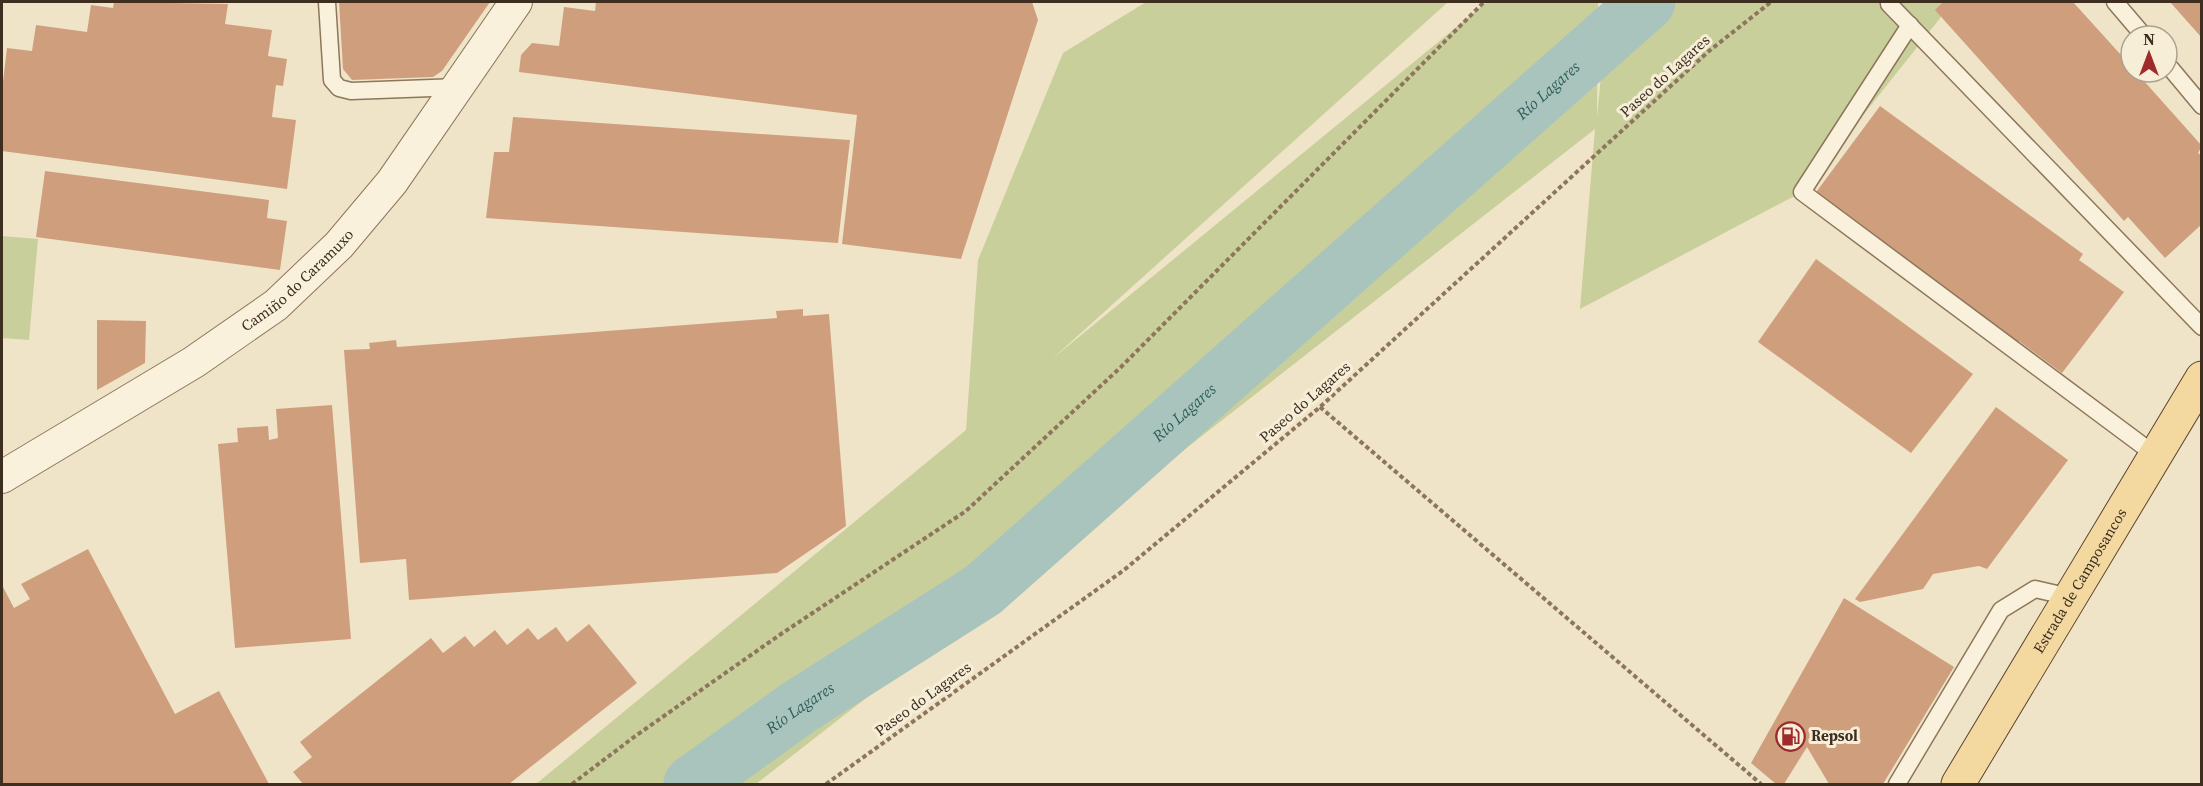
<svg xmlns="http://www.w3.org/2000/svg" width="2203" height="786" font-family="'Source Serif 4',serif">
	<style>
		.green { fill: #c9cf9b }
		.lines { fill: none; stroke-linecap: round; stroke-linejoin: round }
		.river { stroke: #a9c4bc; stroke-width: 57 }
		.building { fill: #cf9f7d }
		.lane-casing { stroke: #8d765c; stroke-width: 19 }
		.street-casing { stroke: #8d765c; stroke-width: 34 }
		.primary-casing { stroke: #5b4430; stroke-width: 35 }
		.path { stroke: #8d765c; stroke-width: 4; stroke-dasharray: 4.5 3; stroke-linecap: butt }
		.lane { stroke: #faf1dc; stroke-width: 16 }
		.street { stroke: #faf1dc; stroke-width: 32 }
		.primary { stroke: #f3d9a0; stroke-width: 33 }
		.labels { text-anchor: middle; stroke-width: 6; stroke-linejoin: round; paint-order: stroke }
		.street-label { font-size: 15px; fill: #3d2e20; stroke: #f7eed8 }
		.poi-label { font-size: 15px; font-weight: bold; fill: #3d2e20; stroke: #f7eed8; text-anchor: start }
		.water-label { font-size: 16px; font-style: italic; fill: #2f5d5a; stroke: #f7eed8 }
	</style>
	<rect width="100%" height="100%" fill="#f0e4c8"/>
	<g class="green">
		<path d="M1146,2H1448L1052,359L1487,2H1598L1597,117L1608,2H1953L1802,192L1580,309L1595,129L756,784H536L966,430L978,260L1063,53Z"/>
		<path d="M2,236L38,239L29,340L2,338Z"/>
	</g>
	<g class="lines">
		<path class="river" id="s1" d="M692,784L799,707L983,590L1647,2"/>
	</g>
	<g class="building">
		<path d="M114,2L228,4L225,24L272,30L268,56L287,59L283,86L276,85L272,117L296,120L287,189L2,151V90L7,48L32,51L36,25L87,32L91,5L113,8Z"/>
		<path d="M339,2H490L442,71L433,77L352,80L343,69Z"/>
		<path d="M596,2H1032L1038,20L961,259L842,244L857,115L519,72L521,55L532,43L559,46L564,7L595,11Z"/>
		<path d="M1943,2H2073L2131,66V72H2136L2202,146L2198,153L2202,156V224L2165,258L2128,217L2124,221L1935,10Z"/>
		<path d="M2170,2H2202V38Z"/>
		<path d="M1880,106L2083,254L2079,260L2124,292L2062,373L2019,341L2016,346L1814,195Z"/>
		<path d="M513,117L850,140L838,243L486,218L494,152H509Z"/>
		<path d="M45,171L269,200L267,218L287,221L280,270L36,237Z"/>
		<path d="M1816,259L1973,374L1911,453L1758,342Z"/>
		<path d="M803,309V316L829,314L846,526L777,573L409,600L406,559L360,563L344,350L370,349L369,343L396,340L397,347L777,318L776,311Z"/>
		<path d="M97,320L146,321L145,363L97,390Z"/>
		<path d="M332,405L351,639L235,648L218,444L238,442L237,428L268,426L269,440L278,438L276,409Z"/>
		<path d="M1996,407L2068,460L1987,569L1979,566L1933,574L1923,589L1860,602L1855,599Z"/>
		<path d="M88,549L175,714L219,691L269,784H2V585L14,608L30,599L21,584Z"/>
		<path d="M1844,598L1954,667L1883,784H1829L1807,747L1784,784H1776L1751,763Z"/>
		<path d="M589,624L637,683L509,784H303L293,772L312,757L300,742L431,638L443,653L465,636L474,647L495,630L507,645L528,628L538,640L556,627L567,642Z"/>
	</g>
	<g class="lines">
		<defs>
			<g id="lane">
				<path d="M327,2L332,80L339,88L351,91L459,87"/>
				<path d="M1891,2L1889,4L2202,327"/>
				<path d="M2115,2L2144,36"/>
				<path d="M1910,25L1802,192L2154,454"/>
				<path d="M2167,64L2202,106"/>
				<path d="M1897,784L2001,610L2035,589L2070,597"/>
			</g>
			<g id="street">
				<path id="s2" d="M2,477L194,362L276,305L339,245L392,182L516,2"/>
			</g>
			<g id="primary">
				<path id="s3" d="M1958,784L2202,378"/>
			</g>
		</defs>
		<use href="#lane" class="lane-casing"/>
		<use href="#street" class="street-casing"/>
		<use href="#primary" class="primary-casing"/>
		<g class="path">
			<path d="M1320,407L1761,784"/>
			<path d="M572,784L634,737L781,634L966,511L1121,367L1484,2"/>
			<path d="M826,784L1124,570L1320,407L1709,51L1771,2"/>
		</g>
		<use href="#lane" class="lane"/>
		<use href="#street" class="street"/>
		<use href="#primary" class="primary"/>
	</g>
	<defs>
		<symbol id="fuel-ring" viewBox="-11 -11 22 22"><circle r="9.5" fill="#f7eed8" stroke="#9e2a2b" stroke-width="1.5"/><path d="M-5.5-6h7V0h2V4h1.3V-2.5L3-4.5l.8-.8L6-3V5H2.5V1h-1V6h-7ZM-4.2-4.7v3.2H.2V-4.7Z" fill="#9e2a2b"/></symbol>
	</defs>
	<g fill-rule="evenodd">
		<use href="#fuel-ring" x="1774" y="720" width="33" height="33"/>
	</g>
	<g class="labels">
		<g class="street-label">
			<text transform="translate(1665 76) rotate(-42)" y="5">Paseo do Lagares</text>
			<text dy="5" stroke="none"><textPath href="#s2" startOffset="356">Camiño do Caramuxo</textPath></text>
			<text transform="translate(1305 402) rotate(-41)" y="5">Paseo do Lagares</text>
			<text dy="5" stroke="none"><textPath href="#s3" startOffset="237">Estrada de Camposancos</textPath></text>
			<text transform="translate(923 699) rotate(-36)" y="5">Paseo do Lagares</text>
		</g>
		<g class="poi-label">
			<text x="1811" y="741">Repsol</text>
		</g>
		<g class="water-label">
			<text dy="6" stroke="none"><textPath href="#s1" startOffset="1104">Río Lagares</textPath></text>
			<text dy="6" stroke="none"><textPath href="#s1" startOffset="618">Río Lagares</textPath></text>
			<text dy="6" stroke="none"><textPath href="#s1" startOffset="132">Río Lagares</textPath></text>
		</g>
	</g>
	<rect width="2203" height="786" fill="none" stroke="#3d2e20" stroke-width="6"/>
	<g transform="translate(2149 54)"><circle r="28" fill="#f7eed8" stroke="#ada18e" stroke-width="1.5"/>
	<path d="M0-4.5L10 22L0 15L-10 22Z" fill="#9e2a2b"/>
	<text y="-9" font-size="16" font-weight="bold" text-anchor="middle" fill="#3d2e20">N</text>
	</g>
</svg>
